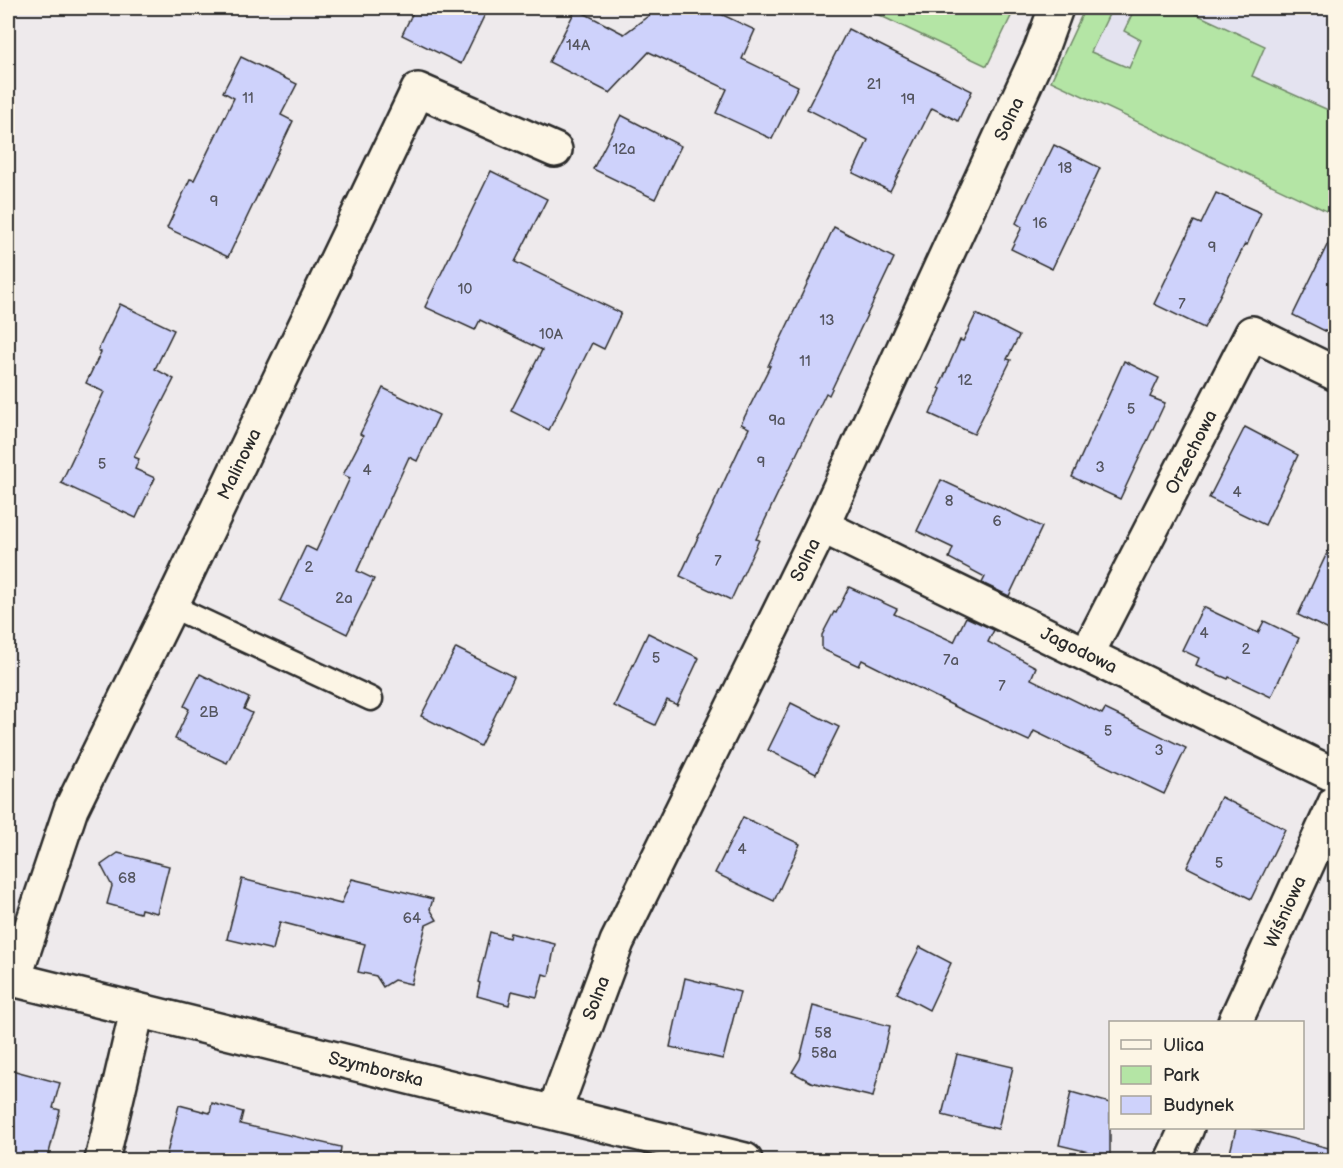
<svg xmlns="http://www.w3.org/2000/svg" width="1343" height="1168" font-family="'Balsamiq Sans',sans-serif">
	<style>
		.built { fill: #e4e3f0 }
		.green { fill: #b4e5a5; stroke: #708868; stroke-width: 1.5 }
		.building { fill: #ced2fb; stroke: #2b2b2b; stroke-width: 1.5 }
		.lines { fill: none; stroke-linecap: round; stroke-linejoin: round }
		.service-casing { stroke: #2b2b2b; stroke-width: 27 }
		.minor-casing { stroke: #2b2b2b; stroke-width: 38 }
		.tertiary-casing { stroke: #2b2b2b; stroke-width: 38 }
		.service { stroke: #fcf5e5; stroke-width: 22 }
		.minor { stroke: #fcf5e5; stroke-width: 33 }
		.tertiary { stroke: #fcf5e5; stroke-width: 33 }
		.labels { text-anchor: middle; stroke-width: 4.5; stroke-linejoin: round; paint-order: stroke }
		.number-label { font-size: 15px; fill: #54555f }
		.street-label { font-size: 18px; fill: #2b2b2b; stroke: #fcf5e5 }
	</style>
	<rect width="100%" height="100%" fill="#eeeaec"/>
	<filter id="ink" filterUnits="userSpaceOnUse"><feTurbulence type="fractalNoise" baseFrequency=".0167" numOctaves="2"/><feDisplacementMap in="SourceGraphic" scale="12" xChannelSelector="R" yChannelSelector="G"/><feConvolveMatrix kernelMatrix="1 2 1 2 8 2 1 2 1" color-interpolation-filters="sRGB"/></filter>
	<g filter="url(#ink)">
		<path class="built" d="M1085,8H1335V215L1051,81Z"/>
		<g class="green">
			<path d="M864,8H1015L987,66Z"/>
			<path d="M1085,8H1112L1091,52L1129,68L1141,40L1124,31L1135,8H1183L1265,46L1252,76L1335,113V215L1051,81Z"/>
		</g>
		<g class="building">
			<path d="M415,8H488L461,64L402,35Z"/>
			<path d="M659,8H708L755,30L742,59L798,86L772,139L716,113L727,89L649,52L610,93L549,62L576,9L624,34Z"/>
			<path d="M848,29L972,91L958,121L932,108L890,191L853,173L868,140L807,109Z"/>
			<path d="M241,57L297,84L281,115L293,121L228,257L167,228L190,179L194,180L234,98L223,92Z"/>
			<path d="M621,115L681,146L655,199L593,169Z"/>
			<path d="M1054,145L1100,168L1052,269L1011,249L1022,227L1016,223Z"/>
			<path d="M491,171L547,199L515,262L621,313L604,349L592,343L549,430L511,411L542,350L480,320L475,330L425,307Z"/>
			<path d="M1216,193L1261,213L1247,245L1245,244L1204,328L1154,304L1194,221L1201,224Z"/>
			<path d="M834,227L894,258L829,395L826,393L800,447L756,539L759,540L731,600L680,576L749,428L741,424L770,366H768Z"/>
			<path d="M1335,229V336L1293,315Z"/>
			<path d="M120,304L174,330L155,369L174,379L134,457L139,459L135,469L155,478L136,518L61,483L104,392L86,383L101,352L98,350Z"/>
			<path d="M976,314L1019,336L1007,359L1011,360L974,434L930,414L941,389L939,388L960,340L963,341Z"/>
			<path d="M1124,361L1159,378L1150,397L1165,403L1120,499L1072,477Z"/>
			<path d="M383,388L439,415L417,461L409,457L357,571L374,579L347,634L280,601L306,546L316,551L350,478L343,475L363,436L360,434Z"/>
			<path d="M1245,427L1298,455L1265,525L1209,498Z"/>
			<path d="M941,480L1042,527L1009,596L982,583L985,577L949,558L953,548L917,531Z"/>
			<path d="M1335,536V633L1298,615Z"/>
			<path d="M849,587L897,609L894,614L954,642L966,617L994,630L988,642L1036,667L1031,679L1102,714L1105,709L1186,748L1164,794L1034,731L1029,741L966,712L862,660L859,666L822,649V635L834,612L836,613Z"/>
			<path d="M1203,607L1258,633L1264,621L1299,638L1271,697L1229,677L1228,679L1196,665L1199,658L1182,650Z"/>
			<path d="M648,633L699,658L677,705L667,700L655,725L614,706Z"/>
			<path d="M456,648L514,677L480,746L421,716Z"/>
			<path d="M200,674L249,698L244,709L252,713L227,763L175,739L189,709L184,706Z"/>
			<path d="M791,703L839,727L816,774L768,750Z"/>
			<path d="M1221,797L1285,829L1251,899L1187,867Z"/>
			<path d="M743,817L800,844L774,901L715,873Z"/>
			<path d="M118,853L169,866L157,913L141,909L140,913L107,904L112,886L101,865Z"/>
			<path d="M242,879L341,904L352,879L433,899L430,909L437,920L426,925L411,984L394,980L383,987L376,976L358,972L365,944L280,922L273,950L227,939Z"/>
			<path d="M490,932L509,938L510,933L555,944L549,976L543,974L537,997L512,991L509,1005L477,996L480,983L478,982Z"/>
			<path d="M920,947L951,963L929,1010L897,993Z"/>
			<path d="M685,978L740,992L723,1059L670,1047Z"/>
			<path d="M813,1006L890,1026L873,1097L811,1082L792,1072L800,1059Z"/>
			<path d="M957,1054L1013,1067L998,1129L942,1115Z"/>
			<path d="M8,1069L60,1083L53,1108L60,1110L47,1161H33L8,1154Z"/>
			<path d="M1071,1092L1110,1103V1157L1059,1145Z"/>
			<path d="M212,1103L243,1112L240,1124L341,1147L339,1161H165L179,1105L210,1113Z"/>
			<path d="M1236,1128H1250L1333,1149L1332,1161H1228Z"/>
		</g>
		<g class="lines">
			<defs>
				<path id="service" d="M171,606L371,699"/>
				<g id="minor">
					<path d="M822,526L1336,776"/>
					<path d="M1087,654L1252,333L1336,374"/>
					<path d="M14,979L71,809L171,606L418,90L555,150"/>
					<path d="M1235,1022L1336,801"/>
					<path d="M554,1112L617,942L822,526L1041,49L1056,8"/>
					<path d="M102,1160L137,1011"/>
					<path d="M1172,1160L1187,1128"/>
				</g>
				<path id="tertiary" d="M8,978L745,1160"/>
			</defs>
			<use href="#service" class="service-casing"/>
			<use href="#minor" class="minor-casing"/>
			<use href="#tertiary" class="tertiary-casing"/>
			<use href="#service" class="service"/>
			<use href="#minor" class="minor"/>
			<use href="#tertiary" class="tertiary"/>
		</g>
	</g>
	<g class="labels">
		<g class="number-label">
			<text x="578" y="50">14A</text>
			<text x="874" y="89">21</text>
			<text x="248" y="103">11</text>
			<text x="908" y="104">19</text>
			<text x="624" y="154">12a</text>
			<text x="1065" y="173">18</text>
			<text x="214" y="206">9</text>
			<text x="1040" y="228">16</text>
			<text x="1212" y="252">9</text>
			<text x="465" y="294">10</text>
			<text x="1182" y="309">7</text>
			<text x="827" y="325">13</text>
			<text x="551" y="339">10A</text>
			<text x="805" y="366">11</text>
			<text x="965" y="385">12</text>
			<text x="1131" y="414">5</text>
			<text x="777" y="425">9a</text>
			<text x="761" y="467">9</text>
			<text x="102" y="469">5</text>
			<text x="1100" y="472">3</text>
			<text x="367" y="475">4</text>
			<text x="1237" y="497">4</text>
			<text x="949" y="506">8</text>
			<text x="997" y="526">6</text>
			<text x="718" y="566">7</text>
			<text x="309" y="572">2</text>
			<text x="344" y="603">2a</text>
			<text x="1204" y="638">4</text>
			<text x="1246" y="654">2</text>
			<text x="656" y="663">5</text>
			<text x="951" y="665">7a</text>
			<text x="1002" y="691">7</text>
			<text x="209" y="717">2B</text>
			<text x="1108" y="736">5</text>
			<text x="1159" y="755">3</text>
			<text x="742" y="854">4</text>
			<text x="1219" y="868">5</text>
			<text x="127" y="883">68</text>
			<text x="412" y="923">64</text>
			<text x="823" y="1038">58</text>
			<text x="824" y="1058">58a</text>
		</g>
		<g class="street-label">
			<text transform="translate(1009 119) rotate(-65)" y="6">Solna</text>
			<text transform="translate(1191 452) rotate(-63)" y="6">Orzechowa</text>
			<text transform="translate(239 464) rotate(-64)" y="6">Malinowa</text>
			<text transform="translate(805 560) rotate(-64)" y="6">Solna</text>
			<text transform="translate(1079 650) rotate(26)" y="6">Jagodowa</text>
			<text transform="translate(1285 912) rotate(-66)" y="6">Wiśniowa</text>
			<text transform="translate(596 998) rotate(-69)" y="6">Solna</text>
			<text transform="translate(376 1069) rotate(14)" y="6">Szymborska</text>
		</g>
	</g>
	<rect width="1343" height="1168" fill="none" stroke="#fcf5e5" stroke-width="30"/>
	<rect x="15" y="15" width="1313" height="1138" fill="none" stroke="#2b2b2b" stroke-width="2" filter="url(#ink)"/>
	<rect x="1109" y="1021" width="195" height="108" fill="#fcf5e5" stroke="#a8a49b" stroke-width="1.5"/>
	<rect x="1121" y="1040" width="30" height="9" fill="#fcf5e5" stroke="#a8a49b" stroke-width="1.5"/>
	<text x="1163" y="1051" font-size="18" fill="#2b2b2b">Ulica</text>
	<rect x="1121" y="1066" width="30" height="18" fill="#b4e5a5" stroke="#a8a49b" stroke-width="1.5"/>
	<text x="1163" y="1081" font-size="18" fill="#2b2b2b">Park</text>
	<rect x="1121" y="1096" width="30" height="18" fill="#ced2fb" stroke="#a8a49b" stroke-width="1.5"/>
	<text x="1163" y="1111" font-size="18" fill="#2b2b2b">Budynek</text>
</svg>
